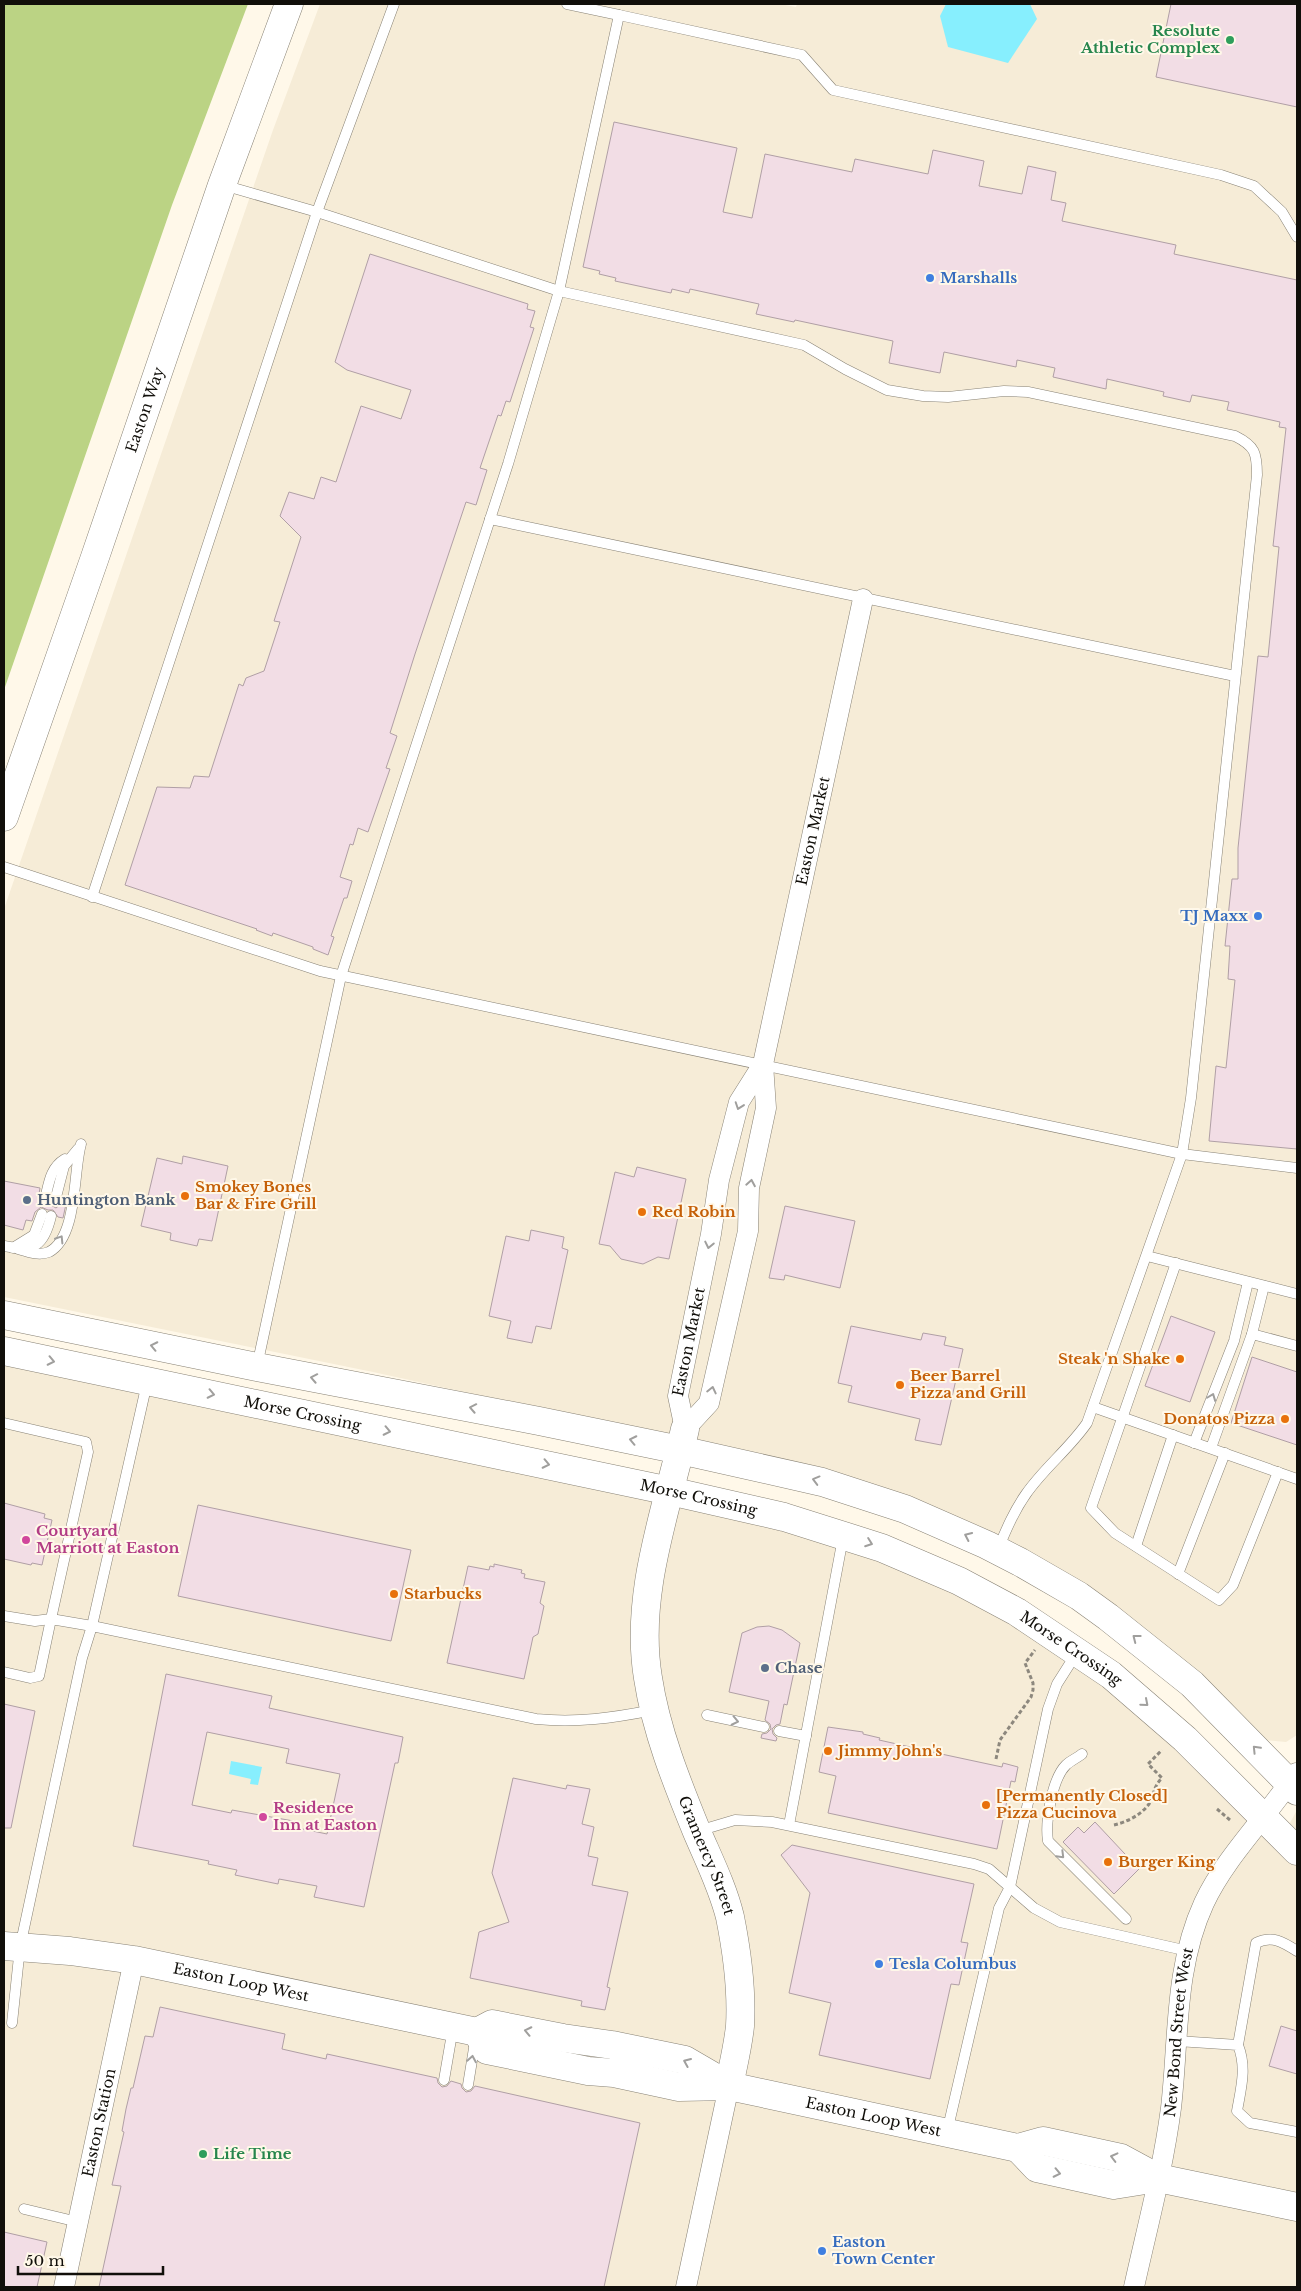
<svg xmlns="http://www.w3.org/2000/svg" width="1301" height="2291" font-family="'Libre Baskerville',serif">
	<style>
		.built { fill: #f6ecd7 }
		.green { fill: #bbd384 }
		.water { fill: #87effe }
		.building { fill: #f2dde5; stroke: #b09fa5; fill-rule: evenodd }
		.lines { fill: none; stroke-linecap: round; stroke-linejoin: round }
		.lane-casing { stroke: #888275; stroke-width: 11 }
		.street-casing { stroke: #888275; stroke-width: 21 }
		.secondary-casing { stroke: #888275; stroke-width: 29 }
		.path { stroke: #8d887e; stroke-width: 3; stroke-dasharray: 4 2.5; stroke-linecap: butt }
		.lane { stroke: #fff; stroke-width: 10 }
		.street { stroke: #fff; stroke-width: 20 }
		.secondary { stroke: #fff; stroke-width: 28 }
		.oneway { stroke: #a09f9d }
		.leisure-dot { fill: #2e9e5b; stroke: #fff8e9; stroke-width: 2 }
		.shop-dot { fill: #3f7fe0; stroke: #fff8e9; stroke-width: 2 }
		.food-dot { fill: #e8710a; stroke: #fff8e9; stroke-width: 2 }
		.service-dot { fill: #5c6f8a; stroke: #fff8e9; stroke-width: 2 }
		.hotel-dot { fill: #d1479c; stroke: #fff8e9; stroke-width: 2 }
		.labels { text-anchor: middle; stroke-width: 4; stroke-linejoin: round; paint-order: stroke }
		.leisure-label { font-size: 15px; font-weight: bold; fill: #27864d; stroke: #fff8e9; text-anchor: end }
		.shop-label { font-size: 15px; font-weight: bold; fill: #366cbe; stroke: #fff8e9; text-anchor: start }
		.street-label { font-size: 15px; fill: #110f0a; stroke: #fff8e9 }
		.food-label { font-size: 15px; font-weight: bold; fill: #c56008; stroke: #fff8e9; text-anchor: start }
		.service-label { font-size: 15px; font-weight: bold; fill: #4e5e75; stroke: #fff8e9; text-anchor: start }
		.hotel-label { font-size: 15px; font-weight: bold; fill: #b23c85; stroke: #fff8e9; text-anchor: start }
	</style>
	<rect width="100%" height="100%" fill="#fff8e9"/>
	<g class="built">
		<path d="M320,4H780L796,7L797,4H1297V1735L1286,1742L1265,1740L1177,1654L1112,1607L1043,1561L979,1526L943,1511L749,1454L373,1372L4,1297V909L273,130Z"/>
		<path d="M4,1364L129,1384L774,1528L909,1570L1031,1633L1098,1679L1180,1747L1276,1848L1297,1810V2287H4Z"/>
	</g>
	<path class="green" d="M4,4H248L172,205L4,690Z"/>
	<g class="water">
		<path d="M946,4H1030L1037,19L1008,63L948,47L940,16Z"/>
		<path d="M231,1761L262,1767L258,1785L250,1784L251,1779L229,1774Z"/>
	</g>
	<g class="building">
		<path d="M1171,4H1297V107L1156,77Z"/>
		<path d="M614,122L737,148L723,212L752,218L765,154L852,172L855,159L928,174L933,150L984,161L979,186L1022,194L1028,166L1056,172L1051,200L1066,203L1062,221L1176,245L1174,254L1297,280V1149L1209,1141L1216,1066L1226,1068L1235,980L1228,979L1230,946H1225L1232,879H1238V848L1258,656L1268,657L1279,547L1273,546L1286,428L1279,427L1280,422L1227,410L1229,402L1192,395L1190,402L1163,396L1164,392L1107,379L1106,389L1053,377L1055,368L1017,360L1016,367L944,352L940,373L889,363L893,341L795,320L794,322L756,314L759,304L690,289L689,293L672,289L671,293L615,281L616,278L599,274L600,271L583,267Z"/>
		<path d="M370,254L528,304L527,309L535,311L530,327L534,328L510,402L506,401L501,416L498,415L480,468L487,470L476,505L466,502L415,654L390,733L397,736L386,768L390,769L368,832L358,828L353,845L350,844L340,877L352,881L347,898H344L331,936L334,937L328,955L313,949V947L273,933L272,936L256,930L257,929L125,885L157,787L190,788L194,776L209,777L239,684L243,686L246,678L264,671L280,622L274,621L301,537L280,516L289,492L314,499L321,477L336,482L361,406L401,419L411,390L347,370L335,362Z"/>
		<path d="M183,1156L228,1166L212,1241L199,1239L197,1246L170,1240L171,1233L141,1226L157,1158L182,1164Z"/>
		<path d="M637,1167L686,1179L669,1259L658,1257L643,1264L621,1259L610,1246L599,1244L615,1172L634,1177Z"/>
		<path d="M4,1181L40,1188L38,1200L43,1206L49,1204L56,1208L62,1203L66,1204L63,1218L58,1217L53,1210H48L41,1207L35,1212L32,1221L26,1220L23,1230L4,1225Z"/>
		<path d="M785,1206L855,1221L840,1288L785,1275L784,1280L769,1278Z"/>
		<path d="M531,1230L564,1237L562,1248L568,1250L551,1329L536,1326L532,1343L507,1338L511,1321L489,1316L506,1236L529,1241Z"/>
		<path d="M1171,1316L1215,1332L1190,1402L1145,1386Z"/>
		<path d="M851,1326L921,1340L923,1333L946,1337L944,1345L963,1349L941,1445L915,1440L920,1419L848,1402L852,1386L838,1383Z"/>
		<path d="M1252,1357L1297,1372V1445L1231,1423Z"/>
		<path d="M4,1503L45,1514L44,1518L52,1520L42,1565L32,1563L31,1565L4,1559Z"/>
		<path d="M198,1505L411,1550L391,1641L178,1596Z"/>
		<path d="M494,1564L522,1570L521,1573L525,1574L524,1578L545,1582L540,1603L544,1606L538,1634L533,1637L524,1679L447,1663L468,1566L489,1570L490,1566L494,1567Z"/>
		<path d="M769,1626L782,1630L800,1643L787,1705L784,1704L780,1724L776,1725L772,1729L773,1734L777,1738L776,1741L761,1738L762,1734L767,1733L771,1729L770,1724L765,1720L769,1701L729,1692L742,1633L757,1627Z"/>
		<path d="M166,1674L272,1696L269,1708L403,1737L398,1763H395L364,1907L314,1897L317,1886L279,1879L278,1884L235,1875L237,1870L208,1864L209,1861L133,1846ZM207,1732L289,1749L286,1763L340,1774L327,1834L298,1828L299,1822L232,1810L231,1813L192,1805Z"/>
		<path d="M4,1704L35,1711L11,1828H4Z"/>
		<path d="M828,1727L863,1732V1734L880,1738L879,1740L946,1755L1002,1767L1003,1763L1018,1767L1015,1782L1011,1781L997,1849L828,1813L836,1776L819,1772Z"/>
		<path d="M513,1778L566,1789L567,1785L590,1789L582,1824L594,1827L588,1856L598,1858L592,1885L628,1892L607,1987L610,1988L605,2010L581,2006L582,2001L470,1978L479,1932L509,1922L492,1873Z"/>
		<path d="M1095,1822L1139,1869L1114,1894L1063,1842L1078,1827L1084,1833Z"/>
		<path d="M792,1845L974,1884L961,1942L968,1943L959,1985L951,1984L930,2079L819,2055L831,2003L789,1993L810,1893L781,1855Z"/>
		<path d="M160,2007L285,2034L282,2049L326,2059L327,2054L437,2078L438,2083L442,2087L447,2086L451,2081L461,2084L462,2088L466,2092L471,2091L475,2086L640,2123L604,2287H99L121,2186L112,2185L124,2132L122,2131L126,2109L131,2088H133L145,2036L153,2037Z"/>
		<path d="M1281,2026L1297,2031V2074L1269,2066Z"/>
		<path d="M4,2232L47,2242L37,2287H4Z"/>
	</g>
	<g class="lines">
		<defs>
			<g id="lane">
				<path d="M619,15L802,55L833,90L1221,175L1254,186L1282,212L1297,237"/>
				<path d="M223,185L317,212L559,291L804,345L845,369L887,390L923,396L948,397L1004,391L1028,392L1235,436C1255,446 1257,453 1257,475L1191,1098L1182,1154L1087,1423C1069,1449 1044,1468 1026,1494C1014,1511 1006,1530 998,1549"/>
				<path d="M490,519L1235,676"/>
				<path d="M4,867L320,971L1182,1154L1297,1168"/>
				<path d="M92,897L317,212L394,4"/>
				<path d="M45,1199C49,1183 50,1168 65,1159"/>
				<path d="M55,1201L64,1166L78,1149"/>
				<path d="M4,1246C34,1252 44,1246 51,1216"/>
				<path d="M13,1248L34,1235L42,1214"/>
				<path d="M18,1249C28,1252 39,1256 49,1252C78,1237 73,1171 81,1144"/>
				<path d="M1147,1256L1297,1294"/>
				<path d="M1176,1263L1091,1508L1115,1533L1219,1600L1233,1585L1278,1472"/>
				<path d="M1252,1334L1297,1346"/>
				<path d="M257,1366L341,976L508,464L559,291L619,15L567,4"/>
				<path d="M1093,1407L1297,1479"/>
				<path d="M4,1423L86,1442L88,1452L51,1619L35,1621L4,1616"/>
				<path d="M1194,1443L1234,1341L1248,1282"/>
				<path d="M1211,1448L1252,1334L1264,1286"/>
				<path d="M1136,1546L1173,1435"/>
				<path d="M1178,1574L1225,1453"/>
				<path d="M4,1672L30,1678L39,1676L51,1619L92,1626L147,1383"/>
				<path d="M707,1715L764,1727"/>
				<path d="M779,1731L806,1736"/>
				<path d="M1082,1754C1077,1758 1070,1761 1066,1765C1052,1779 1045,1822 1048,1841L1126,1919"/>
				<path d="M789,1825L843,1538"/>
				<path d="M698,1831L735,1820L772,1822L974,1864L989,1869L1034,1908L1060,1922L1188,1951"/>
				<path d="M12,2023L20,1947L82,1658L92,1626L536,1719C577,1723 613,1718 653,1710"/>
				<path d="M1177,2041L1238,2045C1247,2068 1241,2088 1237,2111L1250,2123L1297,2132"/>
				<path d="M1238,2045L1256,1943C1272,1935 1283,1942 1297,1951"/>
				<path d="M444,2080L453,2028"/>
				<path d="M468,2085L475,2042"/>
				<path d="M947,2132L999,1908L1010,1887L1048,1709L1057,1684L1076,1654"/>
				<path d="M24,2209L78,2222"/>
			</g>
			<g id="street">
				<path id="s1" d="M685,1429L709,1403L748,1231L749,1188L766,1108L763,1064L863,599"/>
				<path id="s2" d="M685,1429L678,1396L711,1234L719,1180L739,1102L763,1064"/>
				<path id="s3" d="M64,2287L134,1960"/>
				<path d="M686,2287L729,2086"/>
				<path id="s4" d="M1134,2287C1147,2228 1163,2169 1171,2108C1179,2039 1174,1968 1204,1903C1226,1856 1267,1817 1296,1773"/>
			</g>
			<g id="secondary">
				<path id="s5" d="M4,817L94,560L222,185L289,4"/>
				<path d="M4,1315L257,1367L539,1421L680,1450L822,1482L905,1509L987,1545L1020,1562L1079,1596L1108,1617L1192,1684L1297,1791"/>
				<path id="s6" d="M4,1351L670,1491L784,1517L882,1548L959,1581L1017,1612L1111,1675L1185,1739L1297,1851"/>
				<path id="s7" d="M685,1429C667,1509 634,1594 648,1678C656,1731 677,1783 697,1832C709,1860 723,1888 730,1917C737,1952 742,1991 740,2026C738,2046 733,2066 729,2086"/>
				<path id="s8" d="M4,1946L70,1951L134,1960L477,2032L492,2024L563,2038L612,2045L685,2060L728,2085"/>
				<path id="s9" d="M477,2032L487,2050L588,2071L614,2073L679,2087L729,2086L1018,2148L1043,2141L1121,2158L1158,2178L1297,2207"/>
				<path d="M1018,2148L1037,2168L1114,2185L1158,2178"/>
			</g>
		</defs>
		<use href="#lane" class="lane-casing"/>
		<use href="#street" class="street-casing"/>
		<use href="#secondary" class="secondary-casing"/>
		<g class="path">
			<path d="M996,1759L1000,1740L1031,1697L1033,1690V1683L1025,1663L1035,1650"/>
			<path d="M1217,1809L1230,1820"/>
			<path d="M1114,1825C1127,1822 1141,1815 1149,1804C1155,1795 1152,1788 1162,1778L1148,1764L1162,1750"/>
		</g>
		<use href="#lane" class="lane"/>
		<use href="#street" class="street"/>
		<use href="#secondary" class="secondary"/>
	</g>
	<defs><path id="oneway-chevron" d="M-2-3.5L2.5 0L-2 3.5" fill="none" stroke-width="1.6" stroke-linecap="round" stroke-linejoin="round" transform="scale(1.25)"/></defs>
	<g class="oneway">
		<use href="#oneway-chevron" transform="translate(739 1106) rotate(109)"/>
		<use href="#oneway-chevron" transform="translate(751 1183) rotate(-80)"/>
		<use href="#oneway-chevron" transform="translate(60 1239) rotate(-58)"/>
		<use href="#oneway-chevron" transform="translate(709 1245) rotate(102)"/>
		<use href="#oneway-chevron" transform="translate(154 1346) rotate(-168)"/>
		<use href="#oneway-chevron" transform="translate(51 1361) rotate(12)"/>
		<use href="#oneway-chevron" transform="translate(314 1378) rotate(-169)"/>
		<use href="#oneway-chevron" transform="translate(712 1390) rotate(-77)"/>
		<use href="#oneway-chevron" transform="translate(211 1394) rotate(12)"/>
		<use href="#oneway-chevron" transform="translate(1212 1397) rotate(-69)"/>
		<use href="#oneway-chevron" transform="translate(473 1408) rotate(-169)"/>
		<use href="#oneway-chevron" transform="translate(387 1431) rotate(12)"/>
		<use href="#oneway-chevron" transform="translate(633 1440) rotate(-168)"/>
		<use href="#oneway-chevron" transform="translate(546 1464) rotate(12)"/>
		<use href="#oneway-chevron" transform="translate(816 1480) rotate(-165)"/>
		<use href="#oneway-chevron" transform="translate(968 1536) rotate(-155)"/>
		<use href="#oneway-chevron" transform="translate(869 1543) rotate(20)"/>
		<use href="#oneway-chevron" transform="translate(1136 1638) rotate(-142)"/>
		<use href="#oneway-chevron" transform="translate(1145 1703) rotate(41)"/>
		<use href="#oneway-chevron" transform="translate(735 1721) rotate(12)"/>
		<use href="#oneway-chevron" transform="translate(1256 1749) rotate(-134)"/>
		<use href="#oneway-chevron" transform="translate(1061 1855) rotate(45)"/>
		<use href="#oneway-chevron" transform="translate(528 2031) rotate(-168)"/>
		<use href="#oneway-chevron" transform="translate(472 2059) rotate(-80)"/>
		<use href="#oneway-chevron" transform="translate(687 2062) rotate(-157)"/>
		<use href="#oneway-chevron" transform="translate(1114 2157) rotate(-166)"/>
		<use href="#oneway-chevron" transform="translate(1057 2173) rotate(12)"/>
	</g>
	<g class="leisure-dot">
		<circle cx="1230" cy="40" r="5"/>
		<circle cx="203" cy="2154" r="5"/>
	</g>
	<g class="shop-dot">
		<circle cx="930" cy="278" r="5"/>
		<circle cx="1258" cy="916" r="5"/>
		<circle cx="879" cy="1964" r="5"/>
		<circle cx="822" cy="2251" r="5"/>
	</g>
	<g class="food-dot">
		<circle cx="185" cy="1196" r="5"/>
		<circle cx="642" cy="1212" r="5"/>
		<circle cx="1180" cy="1359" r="5"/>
		<circle cx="900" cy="1385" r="5"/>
		<circle cx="1285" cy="1419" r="5"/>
		<circle cx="394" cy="1594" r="5"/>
		<circle cx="828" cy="1751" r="5"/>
		<circle cx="986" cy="1805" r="5"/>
		<circle cx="1108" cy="1862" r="5"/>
	</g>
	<g class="service-dot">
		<circle cx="27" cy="1200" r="5"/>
		<circle cx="765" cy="1668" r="5"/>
	</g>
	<g class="hotel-dot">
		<circle cx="26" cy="1540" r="5"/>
		<circle cx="263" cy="1817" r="5"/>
	</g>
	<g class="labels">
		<g class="leisure-label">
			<text x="1220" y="36">Resolute<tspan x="1220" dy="17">Athletic Complex</tspan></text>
			<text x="213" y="2159" text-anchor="start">Life Time</text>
		</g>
		<g class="shop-label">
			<text x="940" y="283">Marshalls</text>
			<text x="1248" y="921" text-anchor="end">TJ Maxx</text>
			<text x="889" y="1969">Tesla Columbus</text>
			<text x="832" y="2247">Easton<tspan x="832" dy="17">Town Center</tspan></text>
		</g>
		<g class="street-label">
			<text dy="5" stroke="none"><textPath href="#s5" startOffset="431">Easton Way</textPath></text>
			<text dy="5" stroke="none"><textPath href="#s1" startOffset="619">Easton Market</textPath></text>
			<text dy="5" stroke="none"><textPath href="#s2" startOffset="89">Easton Market</textPath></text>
			<text dy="5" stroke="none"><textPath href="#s6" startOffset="305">Morse Crossing</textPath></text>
			<text dy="5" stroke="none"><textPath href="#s6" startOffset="710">Morse Crossing</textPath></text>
			<text dy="5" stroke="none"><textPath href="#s6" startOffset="1115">Morse Crossing</textPath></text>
			<text dy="5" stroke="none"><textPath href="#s7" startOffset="441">Gramercy Street</textPath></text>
			<text dy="5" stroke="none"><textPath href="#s8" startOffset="240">Easton Loop West</textPath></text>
			<text dy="5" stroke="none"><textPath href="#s4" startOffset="259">New Bond Street West</textPath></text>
			<text dy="5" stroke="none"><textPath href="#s9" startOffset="414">Easton Loop West</textPath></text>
			<text dy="5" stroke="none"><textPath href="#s3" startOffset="168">Easton Station</textPath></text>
		</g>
		<g class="food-label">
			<text x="195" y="1192">Smokey Bones<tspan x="195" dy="17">Bar &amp; Fire Grill</tspan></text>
			<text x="652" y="1217">Red Robin</text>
			<text x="1170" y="1364" text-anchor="end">Steak 'n Shake</text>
			<text x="910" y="1381">Beer Barrel<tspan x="910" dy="17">Pizza and Grill</tspan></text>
			<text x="1275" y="1424" text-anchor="end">Donatos Pizza</text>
			<text x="404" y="1599">Starbucks</text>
			<text x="838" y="1756">Jimmy John's</text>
			<text x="996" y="1801">[Permanently Closed]<tspan x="996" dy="17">Pizza Cucinova</tspan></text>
			<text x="1118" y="1867">Burger King</text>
		</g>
		<g class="service-label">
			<text x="37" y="1205">Huntington Bank</text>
			<text x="775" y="1673">Chase</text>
		</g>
		<g class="hotel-label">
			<text x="36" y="1536">Courtyard<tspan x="36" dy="17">Marriott at Easton</tspan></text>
			<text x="273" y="1813">Residence<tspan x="273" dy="17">Inn at Easton</tspan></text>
		</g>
	</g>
	<rect width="1301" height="2291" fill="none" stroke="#110f0a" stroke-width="10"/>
	<path d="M18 2266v8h145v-8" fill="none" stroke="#110f0a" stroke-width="2.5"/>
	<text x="25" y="2266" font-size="15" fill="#110f0a" stroke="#fff8e9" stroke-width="4" paint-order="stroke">50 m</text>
</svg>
